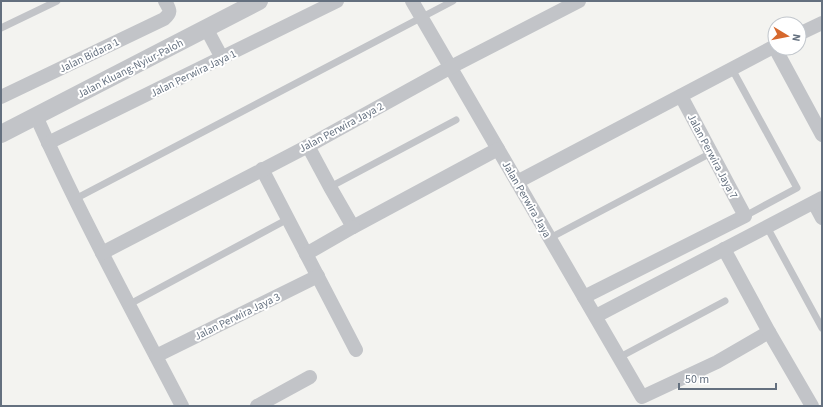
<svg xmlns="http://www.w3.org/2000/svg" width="823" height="407" font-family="'Source Sans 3',sans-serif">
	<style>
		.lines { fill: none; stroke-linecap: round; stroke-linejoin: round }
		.service { stroke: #c2c4c8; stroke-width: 7 }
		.minor { stroke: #c2c4c8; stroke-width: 14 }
		.tertiary { stroke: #c2c4c8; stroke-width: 18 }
		.labels { text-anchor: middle; stroke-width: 4; stroke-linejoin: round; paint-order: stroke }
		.street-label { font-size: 11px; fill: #64707f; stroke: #fff }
	</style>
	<rect width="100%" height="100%" fill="#f3f3f0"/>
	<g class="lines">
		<g class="service">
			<path d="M1,28L57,1"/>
			<path d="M732,69L797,188L745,216"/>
			<path d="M330,187L456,120"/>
			<path d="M75,199L453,1"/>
			<path d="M767,227L822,328"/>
			<path d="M550,238L711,153"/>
			<path d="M128,305L288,219"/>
			<path d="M620,357L725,301"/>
		</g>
		<g class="minor">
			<path d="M412,1L642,397L717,362L769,332"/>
			<path d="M206,28L222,58"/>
			<path d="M799,34L822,23"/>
			<path d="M775,48L822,135"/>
			<path d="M1,97L164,19C172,12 170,10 165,1"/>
			<path d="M36,116C80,215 132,310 182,406"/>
			<path d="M48,143L337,1"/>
			<path d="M308,146L330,187L353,227L498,149"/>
			<path d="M262,169L356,350"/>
			<path d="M517,182L775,46"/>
			<path d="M814,203L822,218"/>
			<path d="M724,249L769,332L812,406"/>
			<path d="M102,253L308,146L451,67L579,1"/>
			<path d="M306,254L353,227"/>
			<path d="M584,297L745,216L681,96"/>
			<path d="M596,316L822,198"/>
			<path d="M156,356L318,276"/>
			<path d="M257,406L310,377"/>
		</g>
		<path class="tertiary" d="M1,134L259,1"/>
	</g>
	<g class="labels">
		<g class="street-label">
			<text transform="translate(89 55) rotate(-26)" y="4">Jalan Bidara 1</text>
			<text transform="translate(130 68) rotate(-27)" y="4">Jalan Kluang-Nyiur-Paloh</text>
			<text transform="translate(193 73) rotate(-26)" y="4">Jalan Perwira Jaya 1</text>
			<text transform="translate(341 127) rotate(-28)" y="4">Jalan Perwira Jaya 2</text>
			<text transform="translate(713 156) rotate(62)" y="4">Jalan Perwira Jaya 7</text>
			<text transform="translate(527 199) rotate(60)" y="4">Jalan Perwira Jaya</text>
			<text transform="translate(237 316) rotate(-26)" y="4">Jalan Perwira Jaya 3</text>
		</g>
	</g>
	<rect width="823" height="407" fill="none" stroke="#64707f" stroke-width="4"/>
	<g transform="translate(787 36) rotate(100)"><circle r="19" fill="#ffffff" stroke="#c1c6cc"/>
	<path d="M0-3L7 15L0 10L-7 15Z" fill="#d6682d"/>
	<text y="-6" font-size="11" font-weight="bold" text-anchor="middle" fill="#64707f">N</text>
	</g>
	<path d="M679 383v6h97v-6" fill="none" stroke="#64707f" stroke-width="2"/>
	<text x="685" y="383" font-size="12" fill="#64707f" stroke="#ffffff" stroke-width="3" paint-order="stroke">50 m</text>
</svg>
